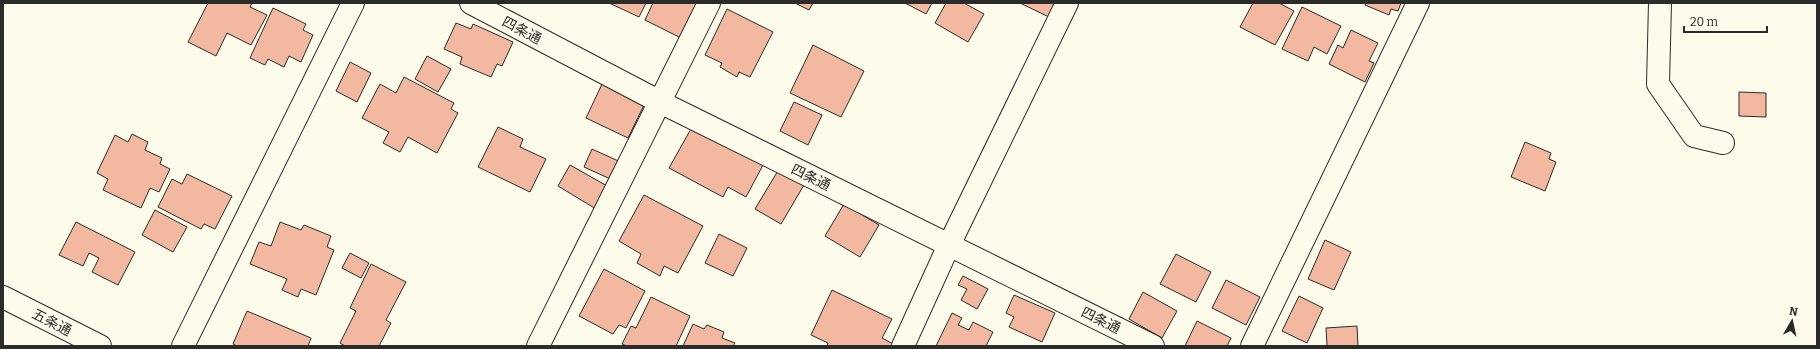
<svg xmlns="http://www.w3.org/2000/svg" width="1820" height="349" font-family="Bitter,'Noto Sans JP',serif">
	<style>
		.building { fill: #f2b8a0; stroke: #2b2b2b }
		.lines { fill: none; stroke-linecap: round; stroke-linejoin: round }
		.minor-casing { stroke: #2b2b2b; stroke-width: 24 }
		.minor { stroke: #fdfbea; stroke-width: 22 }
		.labels { text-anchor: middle; stroke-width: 3; stroke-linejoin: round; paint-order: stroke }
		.street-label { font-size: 14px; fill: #2b2b2b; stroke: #fdfbea }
	</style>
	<rect width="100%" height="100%" fill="#fdfbea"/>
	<g class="building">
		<path d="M208,3H252L250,7L267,15L251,45L227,33L216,56L188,42Z"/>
		<path d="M609,3H646L639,17Z"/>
		<path d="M653,3H693L699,6L683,39L645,20Z"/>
		<path d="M795,3H813L809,10Z"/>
		<path d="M905,3H932L926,14Z"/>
		<path d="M946,3H964L984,14L968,42L935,23Z"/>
		<path d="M1020,3H1058L1051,18Z"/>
		<path d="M1253,3H1279L1294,11L1275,45L1240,27Z"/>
		<path d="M1366,3H1401L1398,11L1391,9L1389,15L1365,5Z"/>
		<path d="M1302,7L1341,26L1327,54L1314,47L1308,61L1282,49Z"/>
		<path d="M273,8L306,24L303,30L313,35L301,62L289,56L284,67L268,59L265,65L250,58Z"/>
		<path d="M727,9L773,32L750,77L739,72L737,77L720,67L722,63L705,55Z"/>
		<path d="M456,23L471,29L473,24L513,42L502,66L497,64L491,77L460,64L462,57L444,49Z"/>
		<path d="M1351,30L1378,43L1369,61L1374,63L1365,82L1329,64L1338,45L1343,48Z"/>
		<path d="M813,45L864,71L841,117L790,93Z"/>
		<path d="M427,56L451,69L438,92L415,79Z"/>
		<path d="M350,62L371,73L357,102L336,91Z"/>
		<path d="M404,77L454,103L451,109L458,113L437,153L408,137L400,152L383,143L389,132L362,118L380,84L396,93Z"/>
		<path d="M602,84L644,105L628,138L586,118Z"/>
		<path d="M1739,92L1766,93V117L1739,116Z"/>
		<path d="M794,102L822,115L808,145L780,131Z"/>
		<path d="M498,127L523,139L520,147L546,159L530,192L478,167Z"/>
		<path d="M692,127L763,165L746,197L728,187L723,197L669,168Z"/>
		<path d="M132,134L148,142L145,150L162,158L160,164L170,169L159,192L150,188L141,208L103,190L108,179L97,173L115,135L128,142Z"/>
		<path d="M1525,142L1551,153L1549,159L1556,162L1545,191L1511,177Z"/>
		<path d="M592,149L625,164L617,182L584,167Z"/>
		<path d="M570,165L609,187L596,209L558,186Z"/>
		<path d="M779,169L804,185L781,224L755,209Z"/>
		<path d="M187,174L232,196L215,229L204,224L201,229L158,207L172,179L182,184Z"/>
		<path d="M644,195L703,226L678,273L664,266L660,276L637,263L641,254L619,241Z"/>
		<path d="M844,204L879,225L860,257L825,236Z"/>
		<path d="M155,210L187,227L173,252L142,235Z"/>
		<path d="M76,222L135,252L118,285L92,272L99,258L89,253L83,266L59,255Z"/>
		<path d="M280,222L301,230L304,225L331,236L327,247L334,250L316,295L301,289L298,297L282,290L287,279L250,264L259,242L271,246Z"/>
		<path d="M719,234L747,248L733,276L705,263Z"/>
		<path d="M1325,240L1351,252L1334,290L1308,279Z"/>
		<path d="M350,253L369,263L361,278L342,268Z"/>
		<path d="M1176,254L1211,272L1196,302L1160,284Z"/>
		<path d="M371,264L406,282L386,320L391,323L379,346H345L340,343L356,311L350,308Z"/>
		<path d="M604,269L645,291L626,328L619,325L613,334L579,316Z"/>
		<path d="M963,276L988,289L977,309L961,300L967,289L958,285Z"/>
		<path d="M1226,280L1260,297L1246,325L1212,308Z"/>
		<path d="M832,290L892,319L882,338L895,345V346H827L828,343L811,335Z"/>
		<path d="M1143,292L1177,311L1162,338L1129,319Z"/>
		<path d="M1014,295L1055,313L1042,342L1009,327L1014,317L1006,313Z"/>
		<path d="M1299,296L1323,308L1307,343L1282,331Z"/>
		<path d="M651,297L690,316L676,346H627L622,344L631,326L636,328Z"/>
		<path d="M247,311L311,338L308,346H237L233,344Z"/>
		<path d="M952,313L962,318L958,325L969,330L973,322L993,332L986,346H936Z"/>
		<path d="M1197,321L1231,338L1227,346H1185Z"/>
		<path d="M693,324L704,329L707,325L724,332L722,338L735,343L733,346H683Z"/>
		<path d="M1357,326L1358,346H1327L1326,328Z"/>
	</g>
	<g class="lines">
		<defs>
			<g id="minor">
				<path d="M471,3L660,102L1153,346"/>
				<path d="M1660,3L1658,84L1694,136L1723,143"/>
				<path d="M3,297L100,346"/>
				<path d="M183,346L353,3"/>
				<path d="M538,346L709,3"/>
				<path d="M903,346L949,245L1067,3"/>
				<path d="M1252,346L1418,3"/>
			</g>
		</defs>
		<use href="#minor" class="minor-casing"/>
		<use href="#minor" class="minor"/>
	</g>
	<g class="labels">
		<g class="street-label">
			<text transform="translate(522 30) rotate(28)" y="5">四条通</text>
			<text transform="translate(811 177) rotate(26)" y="5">四条通</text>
			<text transform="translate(1101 320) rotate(26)" y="5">四条通</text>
			<text transform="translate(52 322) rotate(27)" y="5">五条通</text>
		</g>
	</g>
	<rect width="1820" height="349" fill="none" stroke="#2b2b2b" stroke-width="8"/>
	<g transform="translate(1792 321) rotate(9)" stroke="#fdfbea" stroke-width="3" paint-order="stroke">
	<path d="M0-3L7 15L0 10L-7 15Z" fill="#2b2b2b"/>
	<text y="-6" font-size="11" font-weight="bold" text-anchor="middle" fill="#2b2b2b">N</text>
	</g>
	<path d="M1684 26v6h83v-6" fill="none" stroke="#2b2b2b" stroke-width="2"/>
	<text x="1690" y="26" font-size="12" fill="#2b2b2b" stroke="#fdfbea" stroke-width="3" paint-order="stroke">20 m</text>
</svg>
